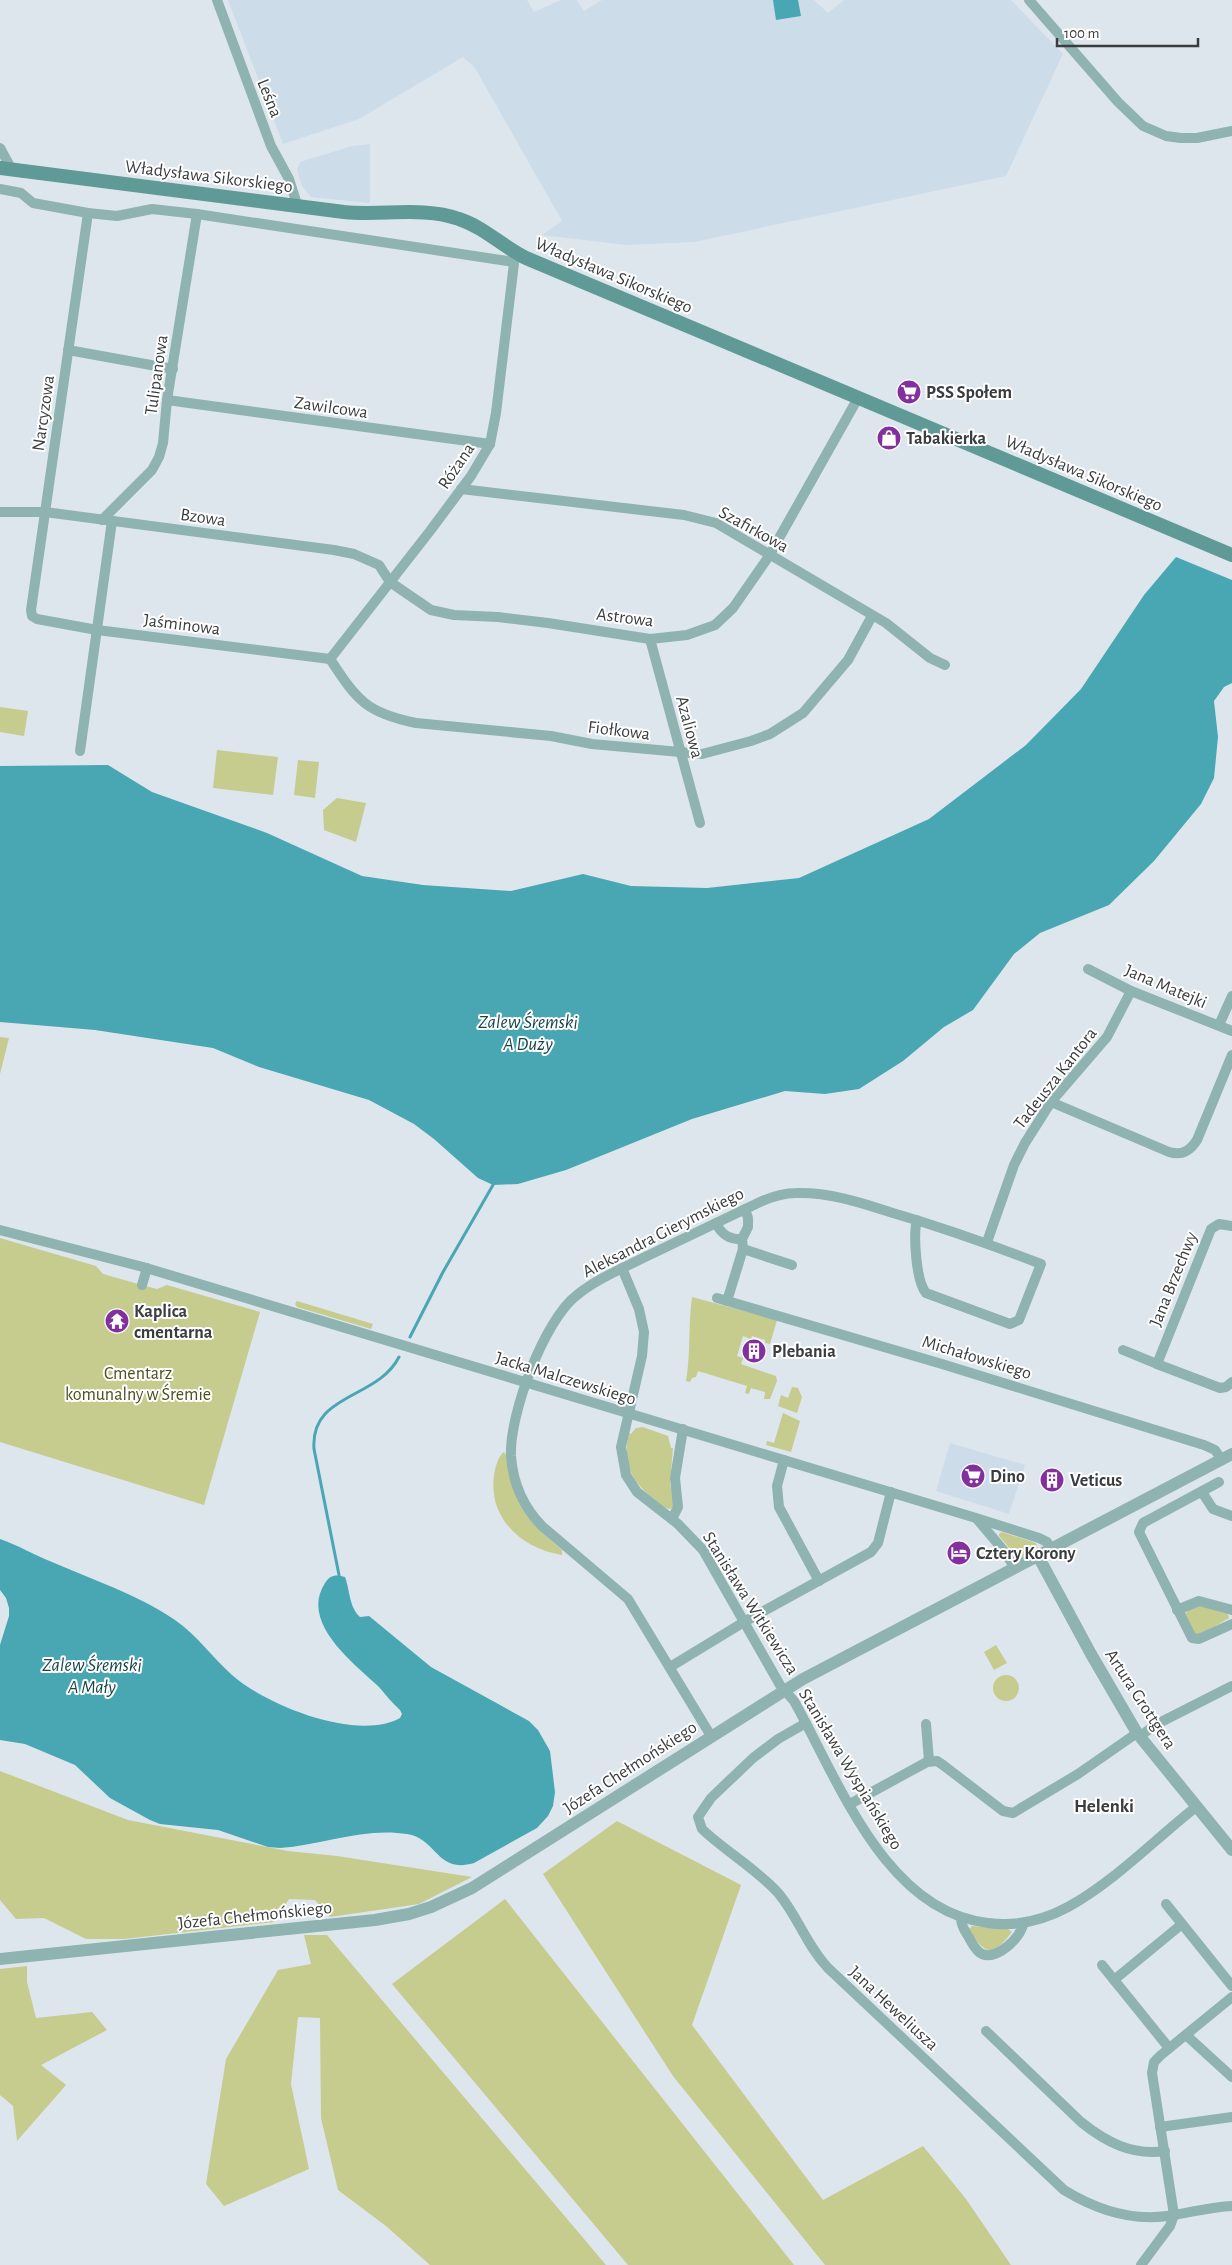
<svg xmlns="http://www.w3.org/2000/svg" width="1232" height="2265" font-family="'Alegreya Sans',sans-serif">
	<style>
		.built { fill: #cddce9 }
		.green { fill: #c6cb8e }
		.water { fill: #48a7b2 }
		.lines { fill: none; stroke-linecap: round; stroke-linejoin: round }
		.stream { stroke: #48a7b2; stroke-width: 3 }
		.minor { stroke: #8eb3b0; stroke-width: 10 }
		.tertiary { stroke: #8eb3b0; stroke-width: 12 }
		.secondary { stroke: #609a96; stroke-width: 14 }
		.labels { text-anchor: middle; stroke-width: 4; stroke-linejoin: round; paint-order: stroke }
		.street-label { font-size: 18px; fill: #3a3d40; stroke: #fff }
		.poi-label { font-size: 18px; font-weight: bold; fill: #3a3d40; stroke: #fff; text-anchor: start }
		.park-label { font-size: 18px; fill: #4d501d; stroke: #fff }
		.water-label { font-size: 19px; font-style: italic; fill: #184449; stroke: #fff }
		.neighbourhood-label { font-size: 19px; font-weight: bold; fill: #3a3d40; stroke: #fff }
	</style>
	<rect width="100%" height="100%" fill="#dde6ed"/>
	<g class="built">
		<path d="M228,0H527L534,12L561,0H577L584,11L602,0H814L828,13L844,0H1011L1063,54L1006,176L694,242L626,245L542,235L562,221L475,68L463,57L359,119L283,144Z"/>
		<path d="M370,144V203L311,197L302,186L297,170L300,162L352,146Z"/>
		<path d="M950,1443L1025,1465L1009,1514L936,1491Z"/>
	</g>
	<g class="green">
		<path d="M0,707L28,711L24,736L0,732Z"/>
		<path d="M217,750L278,757L273,795L213,788Z"/>
		<path d="M298,760L319,762L315,798L294,795Z"/>
		<path d="M337,798L366,803L356,842L324,830L323,810Z"/>
		<path d="M0,1037L9,1038L0,1074Z"/>
		<path d="M0,1238L96,1266L103,1274L142,1285L157,1289L167,1285L260,1312L204,1505L0,1442Z"/>
		<path d="M692,1297L777,1320L770,1344L765,1343V1340L752,1336L751,1339L743,1336L737,1356L743,1358L741,1364L776,1376L777,1381L770,1399H764L765,1392L751,1388L749,1394L745,1393L747,1386L698,1371L696,1377L692,1378L690,1382L686,1381C691,1353 688,1325 692,1297Z"/>
		<path d="M297,1301L373,1324L371,1329L297,1307L295,1304Z"/>
		<path d="M792,1387L798,1388L802,1397L797,1413L778,1406L781,1395L788,1398Z"/>
		<path d="M783,1413L800,1421L791,1452L766,1445L767,1441L774,1443Z"/>
		<path d="M643,1427L668,1436L671,1448H673L670,1483L674,1506L670,1509C663,1508 659,1503 654,1499C631,1481 622,1463 629,1433L631,1434L636,1428Z"/>
		<path d="M504,1452C512,1463 511,1480 515,1493C523,1517 543,1534 562,1550V1555C522,1549 488,1518 494,1476C495,1468 498,1456 504,1452Z"/>
		<path d="M1002,1532L1036,1543L1038,1548L1020,1558L1017,1557L999,1536V1534Z"/>
		<path d="M1197,1605L1228,1614L1229,1618L1202,1634H1195L1185,1613Z"/>
		<path d="M996,1645L1007,1663L994,1670L984,1652Z"/>
		<circle cx="1006" cy="1688" r="13"/>
		<path d="M0,1771L128,1820L288,1851L337,1856L472,1877L419,1904L330,1917L315,1900L289,1899L274,1922L124,1939H86L44,1918L16,1919L0,1900Z"/>
		<path d="M617,1821L741,1885L692,2025L823,2200L923,2146L966,2199L1011,2265H825L673,2076L543,1874Z"/>
		<path d="M505,1899L794,2265H628L392,1984Z"/>
		<path d="M972,1926L1008,1929L1012,1932C992,1958 985,1955 969,1929Z"/>
		<path d="M304,1935H327L606,2265H430L386,2226L338,2190L321,2118L320,2018L298,2017L291,2084L309,2169L224,2206L206,2184L226,2059L278,1970L311,1964Z"/>
		<path d="M27,1966V1982L36,2018L92,2012L107,2030L41,2065L66,2085L17,2141L13,2106L0,2095V1969Z"/>
	</g>
	<g class="water">
		<path d="M773,0H798L801,16L776,20Z"/>
		<path d="M1176,557L1232,580V683L1224,687L1214,701L1218,737L1214,778L1201,804L1154,861L1109,905L1040,933L1014,954L973,1010L944,1027L903,1061L859,1089L825,1094L785,1091L692,1119L566,1170L518,1184L493,1185L478,1178L434,1139L414,1124L369,1100L259,1067L213,1048L95,1030L0,1022V766L108,765L152,792L267,833L362,876L423,885L511,891L583,874L631,886L707,888L799,878L929,819L1026,745L1081,689L1144,595Z"/>
		<path d="M0,1539C18,1545 34,1555 52,1562C93,1580 137,1594 175,1620C197,1635 212,1657 232,1675C266,1705 357,1742 400,1718L402,1714L400,1710C392,1703 386,1695 379,1687C355,1664 299,1623 325,1583C330,1575 336,1574 345,1577C350,1590 349,1607 360,1617L369,1616L431,1667L529,1721L538,1730L550,1751L555,1792L553,1806L548,1816L537,1828L474,1863C436,1874 438,1839 407,1834C365,1827 322,1845 280,1848L268,1847L218,1830L160,1824L150,1820L110,1798L75,1765L25,1744L0,1740V1645L9,1616V1608L6,1598L0,1590Z"/>
	</g>
	<g class="lines">
		<g class="stream">
			<path d="M410,1337L443,1272L493,1185"/>
			<path d="M339,1575L314,1449C310,1393 377,1400 399,1357"/>
		</g>
		<g class="minor">
			<path d="M217,0L271,146L289,179L296,201V207"/>
			<path d="M1029,0L1118,102L1143,126L1166,136L1181,138H1197L1232,131"/>
			<path d="M0,148L12,170"/>
			<path d="M0,189L21,193L33,203L88,213L117,216L152,209L197,214L514,262"/>
			<path d="M88,213L31,610L32,616L37,619L97,630L330,659"/>
			<path d="M68,350L173,369"/>
			<path d="M167,400L490,444"/>
			<path d="M461,489L684,515L716,523L886,623L930,658L945,665"/>
			<path d="M0,512H45L334,550L354,554L379,565L390,582L431,610L454,615L498,617L548,623L650,639L687,635L715,625L733,608L769,556L858,398"/>
			<path d="M102,520L152,470L159,457L163,443L167,400L197,214"/>
			<path d="M650,639L700,823"/>
			<path d="M330,659C357,700 366,713 416,723L551,736L592,744L702,754L751,741L770,734L803,713L848,660L872,616"/>
			<path d="M330,659L430,531L471,476L490,444L496,413L515,255"/>
			<path d="M80,751L112,521"/>
			<path d="M1088,969L1131,991L1232,1031"/>
			<path d="M1219,1025L1232,996"/>
			<path d="M1051,1102L1169,1152C1182,1156 1190,1151 1197,1140L1232,1055"/>
			<path d="M716,1223C721,1234 730,1240 742,1239"/>
			<path d="M1232,1226L1219,1224L1211,1229L1157,1364L1220,1388L1226,1387L1232,1382"/>
			<path d="M0,1230L143,1267L976,1518L1039,1538L1047,1542L1051,1549"/>
			<path d="M987,1242L1014,1165L1025,1143L1051,1102L1107,1037L1131,991"/>
			<path d="M743,1249L792,1265"/>
			<path d="M622,1268L639,1309L644,1332L642,1356L621,1447L626,1475L637,1492L678,1524L703,1550L780,1685L794,1701C838,1779 885,1912 988,1923C1017,1927 1042,1921 1068,1907C1115,1881 1154,1840 1196,1807"/>
			<path d="M142,1285L147,1268"/>
			<path d="M717,1298L942,1364L1204,1445L1215,1450L1222,1460"/>
			<path d="M727,1301L743,1249L742,1239L748,1227V1218L745,1209"/>
			<path d="M1123,1350L1157,1364"/>
			<path d="M784,1460L777,1486L779,1507L819,1581"/>
			<path d="M1219,1482L1143,1523L1139,1532L1192,1638L1199,1639L1232,1624"/>
			<path d="M1202,1492L1213,1509L1232,1516"/>
			<path d="M672,1519L678,1507L675,1478L683,1429"/>
			<path d="M977,1519L1004,1551L1015,1568"/>
			<path d="M1177,1610L1199,1601L1232,1610"/>
			<path d="M670,1667L744,1622L871,1552L878,1543L891,1492"/>
			<path d="M806,1723L778,1739L753,1758L711,1798L698,1817L702,1829C725,1851 758,1870 779,1894C798,1917 807,1946 828,1968L1064,2190C1095,2209 1131,2221 1167,2216C1189,2213 1210,2207 1232,2206"/>
			<path d="M926,1724L929,1761"/>
			<path d="M711,1736L628,1599L543,1527C524,1508 513,1483 511,1456C509,1415 544,1320 577,1295C597,1279 621,1269 643,1258C682,1239 721,1221 760,1202C771,1197 783,1193 796,1193C830,1192 862,1203 893,1213C944,1228 992,1245 1041,1264L1019,1320L1010,1324L926,1293C916,1281 913,1235 917,1220"/>
			<path d="M1140,1736L1157,1724L1232,1686"/>
			<path d="M850,1804L927,1762L937,1761L943,1765L1003,1811L1013,1813L1078,1774L1137,1733"/>
			<path d="M1166,1904L1232,1986"/>
			<path d="M961,1918C961,1925 964,1930 968,1936C972,1942 975,1951 982,1954C997,1960 1021,1938 1023,1924"/>
			<path d="M1102,1965L1169,2048"/>
			<path d="M1114,1980L1182,1924"/>
			<path d="M986,2031L1081,2122C1106,2142 1132,2156 1165,2151"/>
			<path d="M1186,2035L1232,2077"/>
			<path d="M1160,2127L1232,2117"/>
			<path d="M1141,2265L1170,2226L1174,2215L1152,2073L1154,2062L1161,2055L1232,1997"/>
		</g>
		<g class="tertiary">
			<path d="M1038,1556L1091,1654L1137,1733L1232,1850"/>
			<path d="M0,1959L375,1920L409,1914L431,1907L472,1888L803,1679L1232,1454"/>
		</g>
		<path class="secondary" d="M0,168L344,212C382,216 423,206 459,219C484,227 503,247 526,258L1232,555"/>
	</g>
	<defs>
		<symbol id="supermarket-disc" viewBox="-11 -11 22 22"><circle r="9.5" fill="#832f9e" stroke="#fff"/><path d="M-6-5.5h2.5l.6 2H6L4.5 2H-2.5L-4.4-4H-6ZM-1.5 3.2a1.3 1.3 0 1 0 .1 0ZM3 3.2a1.3 1.3 0 1 0 .1 0Z" fill="#fff"/></symbol>
		<symbol id="shop-disc" viewBox="-11 -11 22 22"><circle r="9.5" fill="#832f9e" stroke="#fff"/><path d="M-5-2.5h2.3a2.7 3.5 0 0 1 5.4 0H5L5.5 6h-11ZM-1.5-2.5h3a1.5 2.3 0 0 0-3 0Z" fill="#fff"/></symbol>
		<symbol id="temple-disc" viewBox="-11 -11 22 22"><circle r="9.5" fill="#832f9e" stroke="#fff"/><path d="M0-6L5-2H3V0L6.5 2.5H4V6H1.5V3h-3V6H-4V2.5H-6.5L-3 0V-2H-5Z" fill="#fff"/></symbol>
		<symbol id="building-disc" viewBox="-11 -11 22 22"><circle r="9.5" fill="#832f9e" stroke="#fff"/><path d="M-4-6H4V6H1V3H-1V6H-4ZM-2.5-4.3h1.7v1.8h-1.7ZM.8-4.3h1.7v1.8H.8ZM-2.5-1h1.7V.8h-1.7ZM.8-1h1.7V.8H.8Z" fill="#fff"/></symbol>
		<symbol id="hotel-disc" viewBox="-11 -11 22 22"><circle r="9.5" fill="#832f9e" stroke="#fff"/><path d="M-6-4.5h1.5V1H6V5H4.5V3h-9V5H-6ZM-4 0a1.8 1.8 0 1 1 3.6 0ZM.5 0V-2.5h3Q6-2.5 6 0Z" fill="#fff"/></symbol>
	</defs>
	<g fill-rule="evenodd">
		<use href="#supermarket-disc" x="895" y="378" width="28" height="28"/>
		<use href="#shop-disc" x="875" y="424" width="28" height="28"/>
		<use href="#temple-disc" x="103" y="1307" width="28" height="28"/>
		<use href="#building-disc" x="740" y="1337" width="28" height="28"/>
		<use href="#supermarket-disc" x="959" y="1462" width="28" height="28"/>
		<use href="#building-disc" x="1038" y="1466" width="28" height="28"/>
		<use href="#hotel-disc" x="945" y="1539" width="28" height="28"/>
	</g>
	<g class="labels">
		<g class="street-label">
			<text transform="translate(270 98) rotate(68)" y="6">Leśna</text>
			<text transform="translate(209 176) rotate(7)" y="6">Władysława Sikorskiego</text>
			<text transform="translate(614 275) rotate(23)" y="6">Władysława Sikorskiego</text>
			<text transform="translate(156 375) rotate(-82)" y="6">Tulipanowa</text>
			<text transform="translate(331 407) rotate(8)" y="6">Zawilcowa</text>
			<text transform="translate(43 413) rotate(-82)" y="6">Narcyzowa</text>
			<text transform="translate(456 466) rotate(-56)" y="6">Różana</text>
			<text transform="translate(1084 473) rotate(23)" y="6">Władysława Sikorskiego</text>
			<text transform="translate(203 517) rotate(8)" y="6">Bzowa</text>
			<text transform="translate(754 529) rotate(29)" y="6">Szafirkowa</text>
			<text transform="translate(625 617) rotate(7)" y="6">Astrowa</text>
			<text transform="translate(182 624) rotate(7)" y="6">Jaśminowa</text>
			<text transform="translate(690 727) rotate(75)" y="6">Azaliowa</text>
			<text transform="translate(619 730) rotate(7)" y="6">Fiołkowa</text>
			<text transform="translate(1166 986) rotate(23)" y="6">Jana Matejki</text>
			<text transform="translate(1055 1078) rotate(-52)" y="6">Tadeusza Kantora</text>
			<text transform="translate(663 1232) rotate(-27)" y="6">Aleksandra Gierymskiego</text>
			<text transform="translate(1173 1279) rotate(-68)" y="6">Jana Brzechwy</text>
			<text transform="translate(977 1357) rotate(17)" y="6">Michałowskiego</text>
			<text transform="translate(566 1378) rotate(17)" y="6">Jacka Malczewskiego</text>
			<text transform="translate(751 1603) rotate(58)" y="6">Stanisława Witkiewicza</text>
			<text transform="translate(1141 1699) rotate(57)" y="6">Artura Grottgera</text>
			<text transform="translate(630 1767) rotate(-33)" y="6">Józefa Chełmońskiego</text>
			<text transform="translate(851 1769) rotate(59)" y="6">Stanisława Wyspiańskiego</text>
			<text transform="translate(255 1915) rotate(-6)" y="6">Józefa Chełmońskiego</text>
			<text transform="translate(894 2008) rotate(43)" y="6">Jana Heweliusza</text>
		</g>
		<g class="poi-label">
			<text x="926" y="398">PSS Społem</text>
			<text x="906" y="444">Tabakierka</text>
			<text x="134" y="1317">Kaplica<tspan x="134" dy="21">cmentarna</tspan></text>
			<text x="772" y="1357">Plebania</text>
			<text x="990" y="1482">Dino</text>
			<text x="1070" y="1486">Veticus</text>
			<text x="976" y="1559">Cztery Korony</text>
		</g>
		<g class="park-label">
			<text x="138" y="1379">Cmentarz<tspan x="138" dy="21">komunalny w Śremie</tspan></text>
		</g>
		<g class="water-label">
			<text x="528" y="1028">Zalew Śremski<tspan x="528" dy="22">A Duży</tspan></text>
			<text x="92" y="1671">Zalew Śremski<tspan x="92" dy="22">A Mały</tspan></text>
		</g>
		<g class="neighbourhood-label">
			<text x="1104" y="1812">Helenki</text>
		</g>
	</g>
	<path d="M1057 38v8h141v-8" fill="none" stroke="#3a3d40" stroke-width="2.5"/>
	<text x="1064" y="38" font-size="15" fill="#3a3d40" stroke="#ffffff" stroke-width="4" paint-order="stroke">100 m</text>
</svg>
